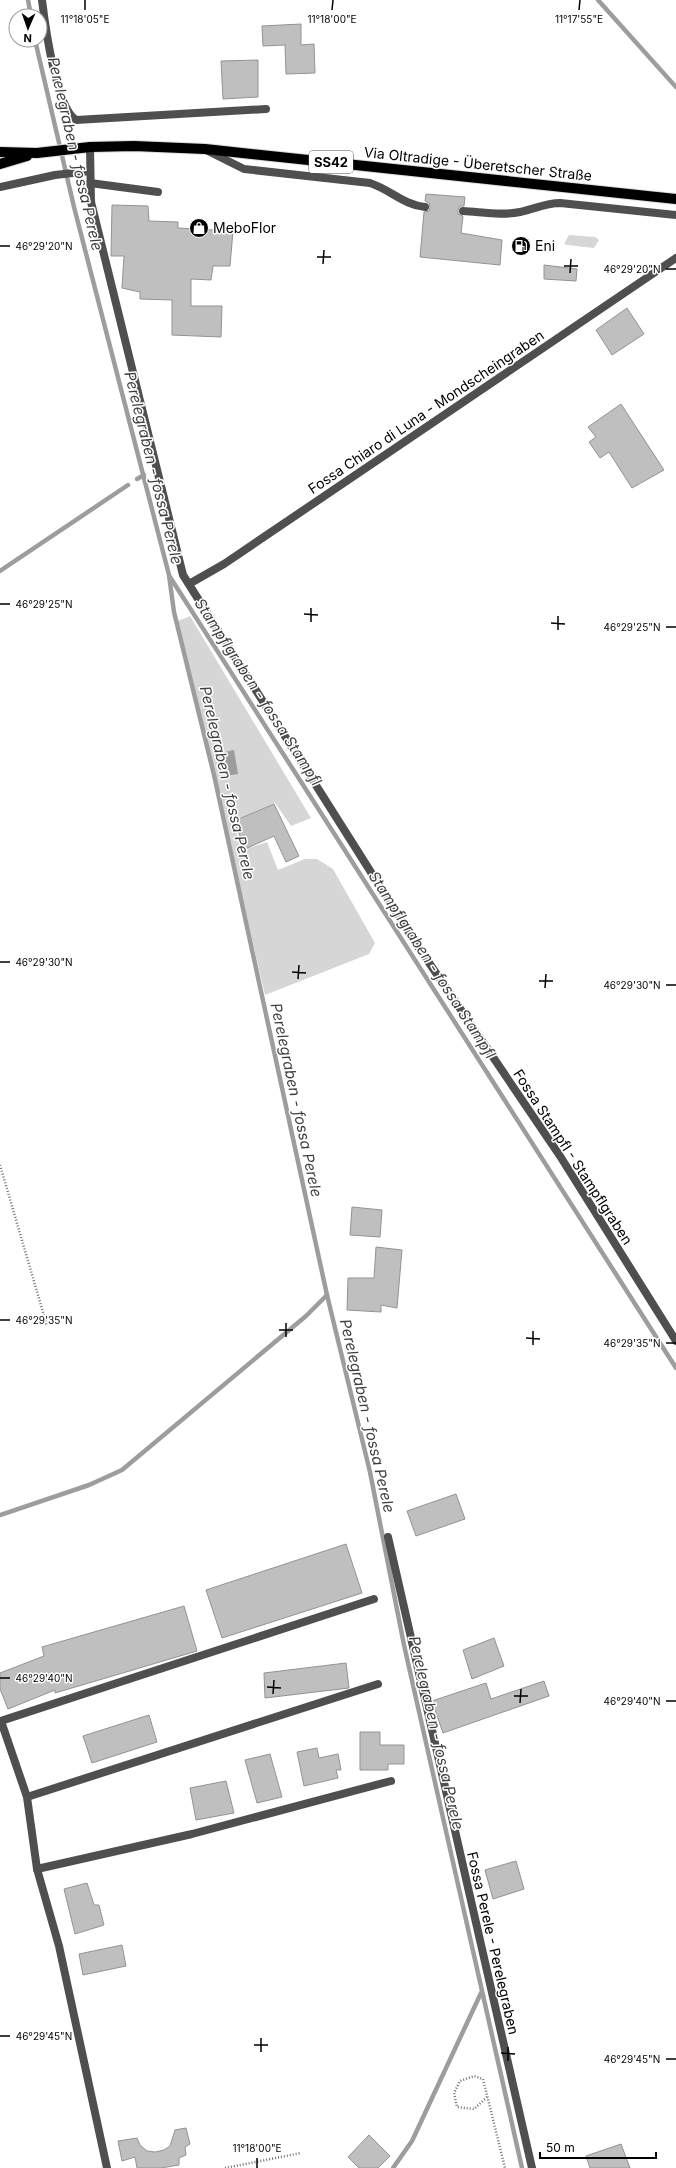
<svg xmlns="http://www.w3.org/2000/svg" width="676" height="2168" font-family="Inter,sans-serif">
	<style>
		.green { fill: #d6d6d6 }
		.water { fill: #9d9d9d }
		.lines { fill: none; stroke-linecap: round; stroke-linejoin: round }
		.stream { stroke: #9d9d9d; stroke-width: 4.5 }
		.building { fill: #bfbfbf; stroke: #939393 }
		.primary-casing { stroke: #dbdbdb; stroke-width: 12 }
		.path { stroke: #717171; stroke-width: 2.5; stroke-dasharray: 1 2; stroke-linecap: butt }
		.lane { stroke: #4f4f4f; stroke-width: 8 }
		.street { stroke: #4f4f4f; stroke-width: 8 }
		.primary { stroke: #000; stroke-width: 10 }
		.ticks { fill: none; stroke: #000; stroke-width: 1.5 }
		.labels { text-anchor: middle; stroke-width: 3; stroke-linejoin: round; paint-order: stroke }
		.shield { fill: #fff; stroke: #4c4c4c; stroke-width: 1 }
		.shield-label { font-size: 13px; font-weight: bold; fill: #000 }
		.street-label { font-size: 14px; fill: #000; stroke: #fff }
		.poi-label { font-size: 14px; fill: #000; stroke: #fff; text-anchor: start }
		.water-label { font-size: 15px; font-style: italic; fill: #3e3e3e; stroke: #fff }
		.ticks-label { font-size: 10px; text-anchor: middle; fill: #000; stroke: #fff; stroke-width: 3; stroke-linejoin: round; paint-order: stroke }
	</style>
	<rect width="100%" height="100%" fill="#fff"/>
	<g class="green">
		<path d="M569,235L595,237L599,240L594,248L567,245L564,244Z"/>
		<path d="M190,616L311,818L291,826L275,803L233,821L242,850L267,842L278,870L305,859H317L333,869L375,943L369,954L265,995L178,621Z"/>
	</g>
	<path class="water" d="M234,750L238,774L225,776L221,753Z"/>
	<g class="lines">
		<g class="stream">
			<path d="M28,0L31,16"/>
			<path d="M598,0L676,87"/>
			<path d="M35,40L74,207L169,575L174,612L214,775L327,1295L370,1472L404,1645L522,2168"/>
			<path d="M137,479L144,475"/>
			<path d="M0,571L128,485"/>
			<path d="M170,577L676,1368"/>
			<path d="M0,1515L89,1485L122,1470L306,1316L327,1295"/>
			<path d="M393,2168L412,2141L481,1993"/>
		</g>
	</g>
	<g class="building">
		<path d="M301,24V45L314,44L315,73L286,74L285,45L263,46L262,26Z"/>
		<path d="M258,60V97L223,99L221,61Z"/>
		<path d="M426,194L465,197L464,206H460L458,210V214L463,216L461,233L502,240L500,265L420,257L424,212L429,211L430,208L429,203L425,201Z"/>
		<path d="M112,205L148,206L149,221L178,222V228L233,231L230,266H213L211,280L191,279V306H222L221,337L172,335V300L140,299V292L122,288L124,256H111Z"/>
		<path d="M544,265L577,269L576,281L544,279Z"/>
		<path d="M627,308L644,334L612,355L596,330Z"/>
		<path d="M621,404L664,470L632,488L609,452L600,458L589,442L596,437L588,427Z"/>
		<path d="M274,804L299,856L286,862L274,836L245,849L234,821Z"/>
		<path d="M352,1207L382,1210L380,1237L350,1235Z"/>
		<path d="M376,1247L402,1250L397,1308L381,1305V1312L347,1310L348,1278H374Z"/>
		<path d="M456,1494L465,1519L416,1536L407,1511Z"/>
		<path d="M346,1544L362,1593L222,1638L206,1590Z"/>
		<path d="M184,1606L197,1651L55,1693V1690L8,1709L0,1689V1673L44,1656L42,1647Z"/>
		<path d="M494,1638L504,1666L472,1679L463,1650Z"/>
		<path d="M346,1663L349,1688L265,1698L264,1673Z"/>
		<path d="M544,1681L549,1696L443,1733L432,1701L486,1683L491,1699Z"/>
		<path d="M149,1715L157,1742L92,1763L83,1736Z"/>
		<path d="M360,1732H380V1745H404V1764H388V1770H360Z"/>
		<path d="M317,1748L319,1758L338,1754L341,1770H336L338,1778L304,1786L297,1752Z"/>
		<path d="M270,1754L282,1797L257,1803L245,1760Z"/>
		<path d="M226,1781L234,1813L196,1820L190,1788Z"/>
		<path d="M516,1861L524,1889L493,1899L485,1870Z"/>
		<path d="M87,1883L94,1905H99L104,1925L75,1934L64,1889Z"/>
		<path d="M122,1945L126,1966L83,1975L79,1954Z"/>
		<path d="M186,2128L190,2144L185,2147L186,2155L179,2158V2165L161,2168H137L135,2157L122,2161L118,2141L137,2138L140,2145L147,2151L155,2152L164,2150L170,2146L175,2130Z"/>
		<path d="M369,2135L390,2156L378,2168H359L348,2157Z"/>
		<path d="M621,2144L630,2168H590L586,2156Z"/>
	</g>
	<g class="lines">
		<defs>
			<g id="primary">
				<path d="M0,152L37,153L90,147L134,146L205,149L676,199"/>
				<path d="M0,164L27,156"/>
			</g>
		</defs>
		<use href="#primary" class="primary-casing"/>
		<g class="path">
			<path d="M0,1165L47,1326"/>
			<path d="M487,2097L474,2109L457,2107L454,2093L460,2081L474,2076L483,2079L505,2168"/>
			<path d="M225,2168L301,2153"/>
		</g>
		<g class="lane">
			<path d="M42,0C45,25 56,107 76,120L266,109"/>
			<path d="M208,151L244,169L370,183C391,190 404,205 425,207"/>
			<path d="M90,183L158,192"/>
			<path d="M0,187L55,175L90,171"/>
			<path d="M463,211C482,212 502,216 520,212C534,209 546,203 560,203L676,215"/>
		</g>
		<g class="street">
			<path d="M90,147L91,202L183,575L417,945L560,1156L676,1341"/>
			<path d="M189,584L224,564L676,258"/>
			<path d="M388,1537L532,2168"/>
			<path d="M27,1797L378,1684"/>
			<path d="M37,1869L192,1834L391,1781"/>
			<path d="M107,2168L59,1946L37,1869L27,1797L1,1721L374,1599"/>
		</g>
		<use href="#primary" class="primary"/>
	</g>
	<path class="ticks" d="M85,10V0M332,10L333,0M579,10L580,0M0,246H10M317,257H331M323,264L324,250M564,266H578M666,269H676M570,273L571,259M0,604H10M304,614L318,615M311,622V608M551,623L565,624M666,627H676M558,630V616M0,962H10M292,972L306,973M298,979L299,965M539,981H553M666,985H676M545,988L546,974M0,1320H10M279,1330H293M286,1337V1323M526,1338L540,1339M666,1343H676M533,1345V1331M0,1678H10M267,1687L281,1688M273,1694L274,1680M514,1696H528M666,1701H676M520,1703L521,1689M0,2036H10M254,2045H268M261,2052V2038M501,2053L515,2054M666,2059H676M508,2061V2047M257,2168V2158"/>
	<defs>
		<symbol id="shop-disc" viewBox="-11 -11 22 22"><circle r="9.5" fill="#000" stroke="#fff"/><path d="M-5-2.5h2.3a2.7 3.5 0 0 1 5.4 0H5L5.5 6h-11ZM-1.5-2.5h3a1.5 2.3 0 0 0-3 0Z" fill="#fff"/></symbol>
		<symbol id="fuel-disc" viewBox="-11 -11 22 22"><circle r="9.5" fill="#000" stroke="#fff"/><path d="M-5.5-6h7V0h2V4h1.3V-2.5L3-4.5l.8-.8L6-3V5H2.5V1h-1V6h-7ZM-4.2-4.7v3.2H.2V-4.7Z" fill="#fff"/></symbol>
	</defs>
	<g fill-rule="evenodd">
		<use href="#shop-disc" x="188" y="217" width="22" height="22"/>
		<use href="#fuel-disc" x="510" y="235" width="22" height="22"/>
	</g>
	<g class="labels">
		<rect class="shield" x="309" y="151" width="44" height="22" rx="3"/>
		<g class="shield-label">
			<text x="331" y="167">SS42</text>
		</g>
		<g class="street-label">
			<text transform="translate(478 164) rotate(6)" y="5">Via Oltradige - Überetscher Straße</text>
			<text transform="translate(426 412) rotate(-34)" y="5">Fossa Chiaro di Luna - Mondscheingraben</text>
			<text transform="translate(573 1157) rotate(57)" y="5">Fossa Stampfl - Stampflgraben</text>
			<text transform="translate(493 1943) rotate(77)" y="5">Fossa Perele - Perelegraben</text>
		</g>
		<g class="poi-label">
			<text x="213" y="233">MeboFlor</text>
			<text x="535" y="251">Eni</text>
		</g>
		<g class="water-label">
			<text transform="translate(75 154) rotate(77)" y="5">Perelegraben - fossa Perele</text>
			<text transform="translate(153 468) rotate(76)" y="5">Perelegraben - fossa Perele</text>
			<text transform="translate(258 692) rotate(57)" y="5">Stampflgraben - fossa Stampfl</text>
			<text transform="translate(227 783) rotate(77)" y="5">Perelegraben - fossa Perele</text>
			<text transform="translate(432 965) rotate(57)" y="5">Stampflgraben - fossa Stampfl</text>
			<text transform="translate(296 1100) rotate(78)" y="5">Perelegraben - fossa Perele</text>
			<text transform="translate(367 1416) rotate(77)" y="5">Perelegraben - fossa Perele</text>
			<text transform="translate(436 1733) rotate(77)" y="5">Perelegraben - fossa Perele</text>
		</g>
	</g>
	<g class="ticks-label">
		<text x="85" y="23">11°18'05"E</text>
		<text x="332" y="23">11°18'00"E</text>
		<text x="579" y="23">11°17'55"E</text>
		<text x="44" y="250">46°29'20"N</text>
		<text x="632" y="273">46°29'20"N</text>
		<text x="44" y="608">46°29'25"N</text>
		<text x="632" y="631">46°29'25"N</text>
		<text x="44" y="966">46°29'30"N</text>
		<text x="632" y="989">46°29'30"N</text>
		<text x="44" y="1324">46°29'35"N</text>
		<text x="632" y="1347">46°29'35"N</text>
		<text x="44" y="1682">46°29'40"N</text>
		<text x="632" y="1705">46°29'40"N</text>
		<text x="44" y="2040">46°29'45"N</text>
		<text x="632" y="2063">46°29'45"N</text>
		<text x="257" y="2152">11°18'00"E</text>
	</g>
	<g transform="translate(28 28) rotate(182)"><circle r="19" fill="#ffffff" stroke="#999999"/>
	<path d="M0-3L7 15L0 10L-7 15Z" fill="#000000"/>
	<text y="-6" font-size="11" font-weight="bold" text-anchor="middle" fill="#000000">N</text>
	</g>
	<path d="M540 2152v6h116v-6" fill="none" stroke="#000000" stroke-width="2"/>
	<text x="546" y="2152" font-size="12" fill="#000000" stroke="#ffffff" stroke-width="3" paint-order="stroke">50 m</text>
</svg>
